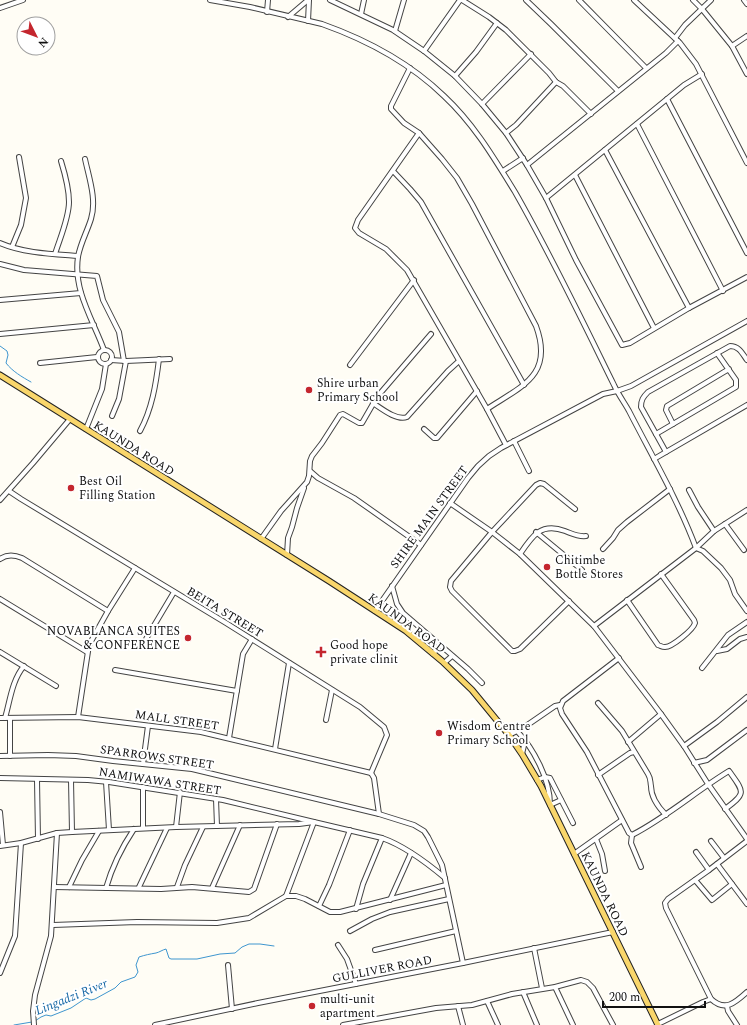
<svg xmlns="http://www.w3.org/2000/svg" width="747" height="1025" font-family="Spectral,serif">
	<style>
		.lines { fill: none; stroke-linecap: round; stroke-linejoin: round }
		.stream { stroke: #3f96cf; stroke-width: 1 }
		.minor-casing { stroke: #444; stroke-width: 6 }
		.major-casing { stroke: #222; stroke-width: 7 }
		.minor { stroke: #fff; stroke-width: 4 }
		.major { stroke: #f9d66b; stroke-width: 5 }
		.poi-dot { fill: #c4262e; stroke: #fff; stroke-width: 1.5 }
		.labels { text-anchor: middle; stroke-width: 4; stroke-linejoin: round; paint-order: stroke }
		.poi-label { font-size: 12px; fill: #111; stroke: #fff; text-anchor: start }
		.street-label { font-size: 12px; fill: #111; stroke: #fff }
		.water-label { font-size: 13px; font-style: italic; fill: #1768a6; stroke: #fff }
	</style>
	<rect width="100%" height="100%" fill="#fffdf5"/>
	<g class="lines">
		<g class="stream">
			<path d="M0,346L7,351L8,355L6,363C12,371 22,377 31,382"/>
			<path d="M35,1021L41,1017L46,1015L51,1016L71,1008L86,998L91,1000L95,999L115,988L121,982L135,977L138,972L136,965L139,957C145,955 150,954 156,953C160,952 162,950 166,949L169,958L171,959H197L220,954L235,953L242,947L249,944H260L274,946"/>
			<path d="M14,1025L32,1022"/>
		</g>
		<defs>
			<g id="minor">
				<path d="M210,0L250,7L322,24C367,40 410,63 444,96C474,124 494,158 515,192C551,255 582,320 614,385C618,394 624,402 629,411C652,456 678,500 696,548L703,551L721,568L730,580L735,594L747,611"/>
				<path d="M330,0L393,30L424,51L455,76L482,104L506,133L527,165L546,198L576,260L622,345L630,343L689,308L747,277"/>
				<path d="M462,0L489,17L506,30L549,73L556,82L563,86L591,114"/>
				<path d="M526,0L551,24L618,91"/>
				<path d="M579,0L646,68"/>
				<path d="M634,0L680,43L696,64L747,163"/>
				<path d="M693,0L702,9L732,46L747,74"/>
				<path d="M744,0L747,4"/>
				<path d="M0,8L23,0"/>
				<path d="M267,12L268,0"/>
				<path d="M361,14L364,0"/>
				<path d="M288,17L308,0"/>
				<path d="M308,21L309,0"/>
				<path d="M395,31L404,0"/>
				<path d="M675,38L685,25L711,0"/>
				<path d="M732,46L747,36"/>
				<path d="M424,51L460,0"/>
				<path d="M410,68L391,106V109L404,123L419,133L442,159L457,178L472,204L536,326C554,375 522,386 487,409"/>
				<path d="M455,76L476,52L497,23"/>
				<path d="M667,99L747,253"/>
				<path d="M482,104L531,54"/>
				<path d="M637,124L723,291"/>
				<path d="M419,133L358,220L355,228L359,233L386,249L407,270L487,409L506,445"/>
				<path d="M506,133L516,125L556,82"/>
				<path d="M605,150L689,308"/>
				<path d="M85,159C89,178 97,200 91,219C87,232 80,244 78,257C73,290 93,320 104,350"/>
				<path d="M527,165L666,53L678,41"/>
				<path d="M393,171L410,189L421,202L524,385"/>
				<path d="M503,171L523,158"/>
				<path d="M575,175L654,328"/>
				<path d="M546,198L667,99L684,85L702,74"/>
				<path d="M0,243C23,253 52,254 78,256"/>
				<path d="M12,247L21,225L26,198L19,157"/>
				<path d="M55,254C60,238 69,218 69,202C69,188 65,174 61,161"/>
				<path d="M0,264L24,270L97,276L103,300L119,332L124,361"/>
				<path d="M0,300L81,293"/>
				<path d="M0,334L94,325"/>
				<circle cx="105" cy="357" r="7"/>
				<path d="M717,353L736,380V387L673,424L666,410L667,406L729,369"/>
				<path d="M111,360L126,361L170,359"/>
				<path d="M747,360C742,353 739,346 730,346L648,392C643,397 641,400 641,407L666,452L747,405"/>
				<path d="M40,363L97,357"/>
				<path d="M350,365L414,280"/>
				<path d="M373,403C382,409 397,421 407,417L448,371L459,361"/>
				<path d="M112,416L119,399L126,361"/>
				<path d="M86,429L102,389L106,364"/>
				<path d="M424,429L434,438H437L477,391"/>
				<path d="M140,431C152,409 156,384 159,359"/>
				<path d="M656,434L673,424"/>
				<path d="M514,441L529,471"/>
				<path d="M654,459L666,452"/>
				<path d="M310,471L318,478L354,498L421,545"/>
				<path d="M689,490L698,507L714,531"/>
				<path d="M9,491L21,499L226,623L360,707L384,727L387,735L371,773"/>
				<path d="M0,500L33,463L70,419"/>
				<path d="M450,503L492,532L520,554L594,626L661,714L684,746L708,784L747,839"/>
				<path d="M725,524L744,550"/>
				<path d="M536,532L582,570"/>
				<path d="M261,539L281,511L307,482L309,476L310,461L312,456L322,443L340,415L343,414L359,423H362L377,397L431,334"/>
				<path d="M603,549L613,538L618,530L627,522L670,489"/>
				<path d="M520,554C532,536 541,522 565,531C573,534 578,537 586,536"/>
				<path d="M287,555L288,538L292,527L297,508L304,488"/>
				<path d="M0,559C7,554 15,555 22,558L108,611"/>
				<path d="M392,586L397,604L403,613L468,669L482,683"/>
				<path d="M0,599L87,652"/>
				<path d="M627,600L658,645C661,646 662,647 665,647C672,647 693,630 695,623L694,620L661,574"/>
				<path d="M569,601L520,649L515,651H512L452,591L450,587L451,581L492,532L536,485L540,483L544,484L575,509"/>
				<path d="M375,611L468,478L478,466L489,456L501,448L603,394L617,391L631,386L747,321"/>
				<path d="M594,626L696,548L714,531L747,510"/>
				<path d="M146,639L174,592"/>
				<path d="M717,651L727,649L740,639L747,637"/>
				<path d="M0,652L56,686"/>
				<path d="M433,654L440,645"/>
				<path d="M619,658L563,701L560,708L562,714L587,752L629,833L632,835C667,817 696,791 729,771C744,792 747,793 725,809"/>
				<path d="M444,663L452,656"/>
				<path d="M702,668L728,635L747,622"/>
				<path d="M115,670L237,691"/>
				<path d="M598,703L622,731L648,774C651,779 650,781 651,786C651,798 658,807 666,815"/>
				<path d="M78,717L89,645L108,611L135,568"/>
				<path d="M0,718L78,717L201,732L371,773"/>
				<path d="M5,718C10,701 12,680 24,666"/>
				<path d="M10,718V756"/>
				<path d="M326,720L332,690"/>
				<path d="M517,731C534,749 550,780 550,804"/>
				<path d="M509,735L523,728L555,706L560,705"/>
				<path d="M229,738L243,654L252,639"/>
				<path d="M628,742L661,714"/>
				<path d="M684,746L717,722L747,697"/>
				<path d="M275,749L289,663"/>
				<path d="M522,754L525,741"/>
				<path d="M0,756L48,755L76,756L113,761L192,769L379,814L414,825L424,831L428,837L442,865L463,963"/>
				<path d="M694,763L707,760L747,730"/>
				<path d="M143,764L148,726"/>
				<path d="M371,773L374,778L379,814"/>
				<path d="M598,775L630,753L634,752"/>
				<path d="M0,778L88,780L109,782L223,800L314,822L286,896"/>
				<path d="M37,780L38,839"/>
				<path d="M71,780L72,832"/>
				<path d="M537,780L545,777L550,778L573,823"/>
				<path d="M106,782L109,830"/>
				<path d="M216,799L217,826"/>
				<path d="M550,805L561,800"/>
				<path d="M0,812L3,845"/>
				<path d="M176,827L180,792"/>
				<path d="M143,828V787"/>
				<path d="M632,835L631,843L641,867"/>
				<path d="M596,839L602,854L605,871"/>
				<path d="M711,841L724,858"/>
				<path d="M747,841L709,870L668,899L665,903L666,908L711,999C725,1012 735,1003 747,992"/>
				<path d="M0,846L21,843L57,833L72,832L176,827L299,824L314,822L382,838C405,846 426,862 445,878"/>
				<path d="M696,852L709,870"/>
				<path d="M574,854L622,820"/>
				<path d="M717,864L747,904"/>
				<path d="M695,880L712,900L732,884"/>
				<path d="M54,887L161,889L192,887L249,892L254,889L277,824"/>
				<path d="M69,887L82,860L99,831"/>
				<path d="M139,887L167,828"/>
				<path d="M177,887L185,865L203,827"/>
				<path d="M106,888C112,867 122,847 134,829"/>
				<path d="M212,888L240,825"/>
				<path d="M390,900L411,853"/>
				<path d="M319,906L329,885L350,830"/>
				<path d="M356,909L363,884L382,838"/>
				<path d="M53,925L137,922L217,923L249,918L286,896H296L305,899L330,912H340L446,885"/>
				<path d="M350,931L372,919L390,912L449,899"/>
				<path d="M338,945L347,959L356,984"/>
				<path d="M534,948L542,988"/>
				<path d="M375,950L456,931"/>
				<path d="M228,965L232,1009"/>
				<path d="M0,973L15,936L21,843"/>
				<path d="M555,987L573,1025"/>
				<path d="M523,992L537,1025"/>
				<path d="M487,1001L498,1025"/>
				<path d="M458,1006L463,1025"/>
				<path d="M727,1006L728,1011L737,1025"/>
				<path d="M658,1024L703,1002L711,999"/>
				<path d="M34,1025L33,1011L35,995L51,936L57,833"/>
				<path d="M155,1025L258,1003L463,963L613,932"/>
				<path d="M343,1025L436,1008L472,1005L512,994L555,987L581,980L587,982L593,988L613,1025"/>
			</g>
			<path id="major" d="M0,375L329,581L406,631L442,661L472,690L509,735L522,754L541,786L658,1025"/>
		</defs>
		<use href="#minor" class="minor-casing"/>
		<use href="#major" class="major-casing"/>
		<use href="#minor" class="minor"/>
		<use href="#major" class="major"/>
	</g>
	<g class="poi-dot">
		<circle cx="309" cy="390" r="4"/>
		<circle cx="71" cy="488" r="4"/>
		<circle cx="547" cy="567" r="4"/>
		<circle cx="188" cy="638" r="4"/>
		<path d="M319 646h4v4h4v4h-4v4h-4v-4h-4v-4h4z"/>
		<circle cx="439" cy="733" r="4"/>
		<circle cx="312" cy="1006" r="4"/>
	</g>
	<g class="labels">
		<g class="poi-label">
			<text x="317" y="387">Shire urban<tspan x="317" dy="14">Primary School</tspan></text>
			<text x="79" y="485">Best Oil<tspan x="79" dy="14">Filling Station</tspan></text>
			<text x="555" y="564">Chitimbe<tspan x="555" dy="14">Bottle Stores</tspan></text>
			<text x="180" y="635" text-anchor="end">NOVABLANCA SUITES<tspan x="180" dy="14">&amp; CONFERENCE</tspan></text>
			<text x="330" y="649">Good hope<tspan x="330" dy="14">private clinit</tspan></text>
			<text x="447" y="730">Wisdom Centre<tspan x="447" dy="14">Primary School</tspan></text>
			<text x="320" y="1003">multi-unit<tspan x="320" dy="14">apartment</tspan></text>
		</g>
		<g class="street-label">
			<text transform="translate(134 448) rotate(32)" y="4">KAUNDA ROAD</text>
			<text transform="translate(429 517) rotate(-54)" y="4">SHIRE MAIN STREET</text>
			<text transform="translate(225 612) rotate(31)" y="4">BEITA STREET</text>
			<text transform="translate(407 623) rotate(36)" y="4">KAUNDA ROAD</text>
			<text transform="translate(177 720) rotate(8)" y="4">MALL STREET</text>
			<text transform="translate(157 757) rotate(8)" y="4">SPARROWS STREET</text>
			<text transform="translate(160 781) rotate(9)" y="4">NAMIWAWA STREET</text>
			<text transform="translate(605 894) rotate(64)" y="4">KAUNDA ROAD</text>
			<text transform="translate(382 969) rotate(-11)" y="4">GULLIVER ROAD</text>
		</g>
		<g class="water-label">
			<text transform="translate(71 996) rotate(-22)" y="5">Lingadzi River</text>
		</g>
	</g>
	<g transform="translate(36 36) rotate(132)"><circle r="19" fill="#ffffff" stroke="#a0a0a0"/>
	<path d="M0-3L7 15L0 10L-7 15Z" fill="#c4262e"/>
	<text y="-6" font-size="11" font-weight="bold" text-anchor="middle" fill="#111111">N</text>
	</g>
	<path d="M603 1001v6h102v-6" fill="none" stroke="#111111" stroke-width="2"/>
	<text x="609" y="1001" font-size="12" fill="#111111" stroke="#ffffff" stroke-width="3" paint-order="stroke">200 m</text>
</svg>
